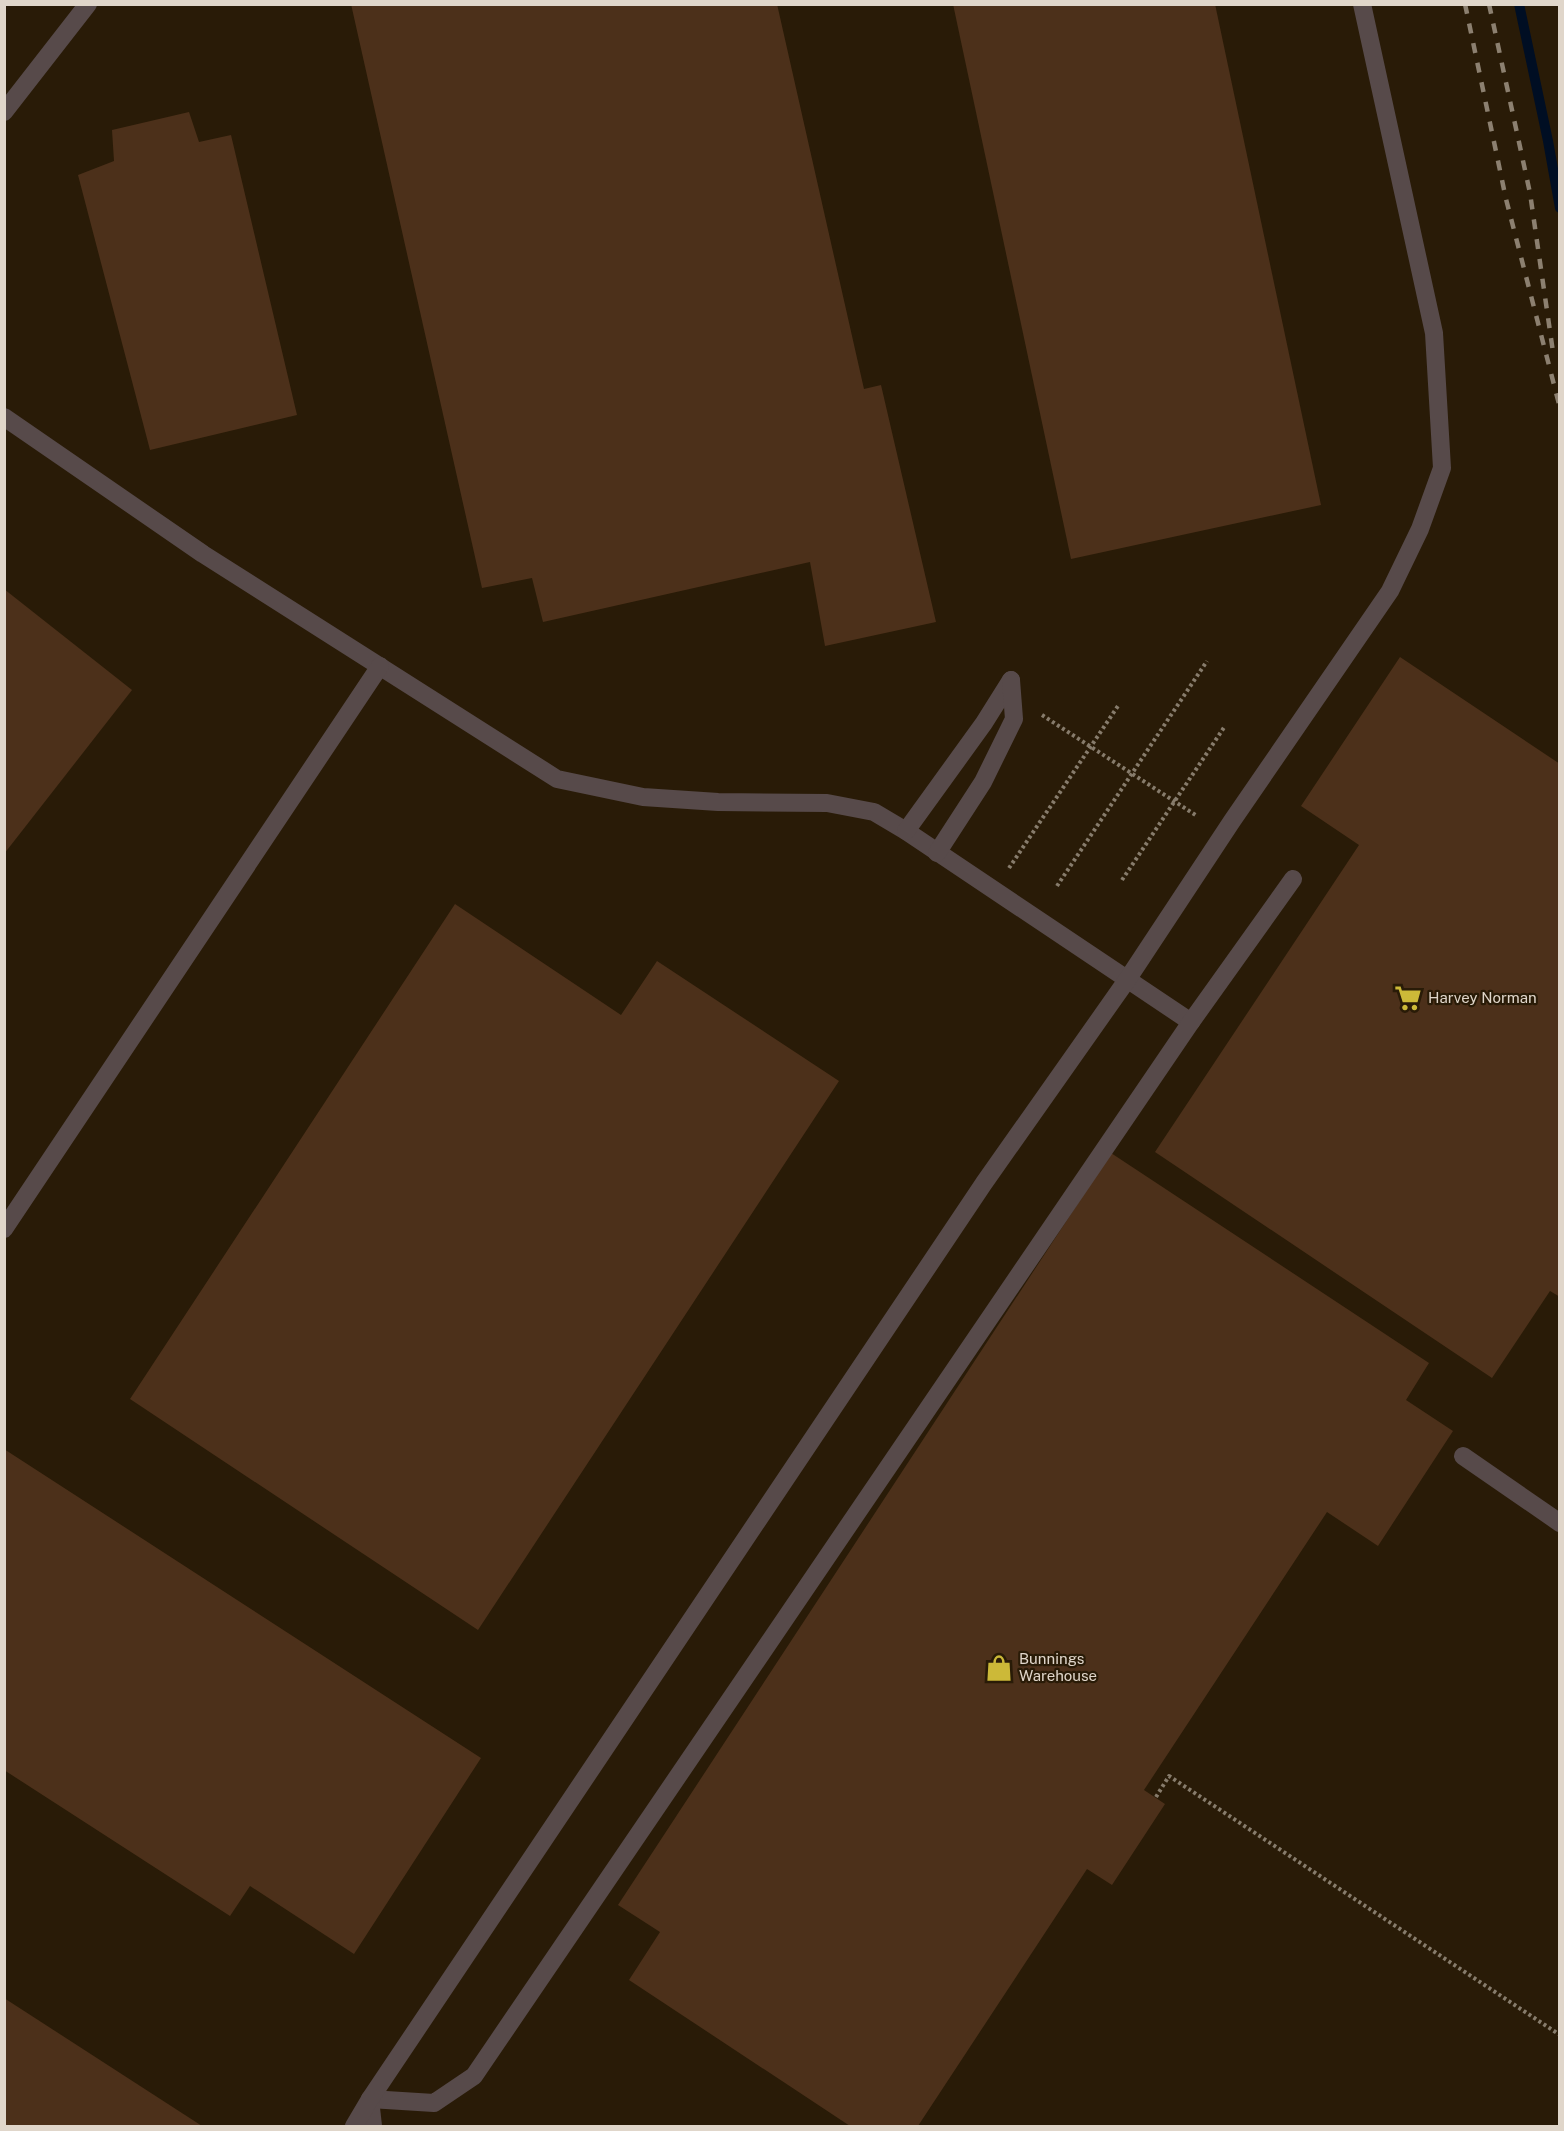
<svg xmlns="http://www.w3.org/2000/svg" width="1564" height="2131" font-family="'Public Sans',sans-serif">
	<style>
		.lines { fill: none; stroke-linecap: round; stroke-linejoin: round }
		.stream { stroke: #000e23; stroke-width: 10 }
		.building { fill: #4c301a }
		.path { stroke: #877c6c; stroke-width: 4; stroke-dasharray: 3 3; stroke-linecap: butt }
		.minor { stroke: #574a4a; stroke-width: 18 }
		.rail { stroke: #8c8070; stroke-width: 4.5; stroke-dasharray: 10 10; stroke-linecap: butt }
		.labels { text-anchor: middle; stroke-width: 4.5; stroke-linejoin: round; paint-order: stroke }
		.poi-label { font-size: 15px; fill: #e0d6ca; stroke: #291b07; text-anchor: start }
	</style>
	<rect width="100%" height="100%" fill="#291b07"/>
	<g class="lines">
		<path class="stream" d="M1519,4L1548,141L1560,208"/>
	</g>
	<g class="building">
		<path d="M351,4H777L864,389L881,385L936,622L825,646L810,562L543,622L532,578L482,588Z"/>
		<path d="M953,4H1215L1321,505L1071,559Z"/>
		<path d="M189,112L199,142L231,135L297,415L150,450L78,175L114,161L112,130Z"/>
		<path d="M4,589L132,690L4,854Z"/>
		<path d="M1400,657L1560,764V1297L1550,1291L1492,1378L1155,1152L1359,845L1301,806Z"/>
		<path d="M455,904L621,1015L657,961L839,1081L478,1630L130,1399Z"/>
		<path d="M1111,1153L1429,1363L1406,1400L1453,1431L1378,1546L1327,1512L1144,1790L1165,1804L1112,1885L1087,1869L918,2126H850L629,1980L660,1932L618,1905Z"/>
		<path d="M4,1449L481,1758L354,1954L250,1886L230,1916L4,1770Z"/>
		<path d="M4,1998L202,2126H4Z"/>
	</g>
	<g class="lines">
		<g class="path">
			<path d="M1042,715L1197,816"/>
			<path d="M1009,868L1118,706"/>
			<path d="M1122,880L1225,726"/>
			<path d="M1057,886L1207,661"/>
			<path d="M1156,1797L1169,1776L1560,2035"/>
		</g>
		<g class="minor">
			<path d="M4,112L88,4"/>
			<path d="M4,417L203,554L557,779L643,797L718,802L827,803L874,812L906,831L1191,1022"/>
			<path d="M906,831L984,723L1011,680"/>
			<path d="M937,853L983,782L1014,719L1011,680"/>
			<path d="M4,1229L380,666"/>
			<path d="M1463,1456L1560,1523"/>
			<path d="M370,2099L434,2103L474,2076L1191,1022L1293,879"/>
			<path d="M370,2099L373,2126"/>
			<path d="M354,2126L370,2099L984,1183L1127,980L1232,821L1390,591L1420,529L1442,468L1434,333L1362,4"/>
		</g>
		<g class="rail">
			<path d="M1465,4L1506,199L1560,408"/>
			<path d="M1489,4L1530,193L1553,352"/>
		</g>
	</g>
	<defs>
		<symbol id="supermarket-bare" viewBox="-9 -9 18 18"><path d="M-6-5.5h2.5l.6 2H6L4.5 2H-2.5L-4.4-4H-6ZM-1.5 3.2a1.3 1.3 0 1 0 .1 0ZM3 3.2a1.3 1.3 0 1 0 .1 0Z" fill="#ccb938" stroke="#291b07" stroke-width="2.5" paint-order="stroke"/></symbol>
		<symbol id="shop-bare" viewBox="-9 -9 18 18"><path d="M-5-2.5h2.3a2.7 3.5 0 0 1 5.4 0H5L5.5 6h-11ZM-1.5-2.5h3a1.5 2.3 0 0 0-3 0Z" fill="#ccb938" stroke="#291b07" stroke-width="2.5" paint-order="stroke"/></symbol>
	</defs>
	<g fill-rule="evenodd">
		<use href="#supermarket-bare" x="1389" y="979" width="38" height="38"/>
		<use href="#shop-bare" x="980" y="1649" width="38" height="38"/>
	</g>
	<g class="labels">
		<g class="poi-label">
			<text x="1428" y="1003">Harvey Norman</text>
			<text x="1019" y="1664">Bunnings<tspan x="1019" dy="17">Warehouse</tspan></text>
		</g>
	</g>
	<rect width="1564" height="2131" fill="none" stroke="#e0d6ca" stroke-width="12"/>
</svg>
